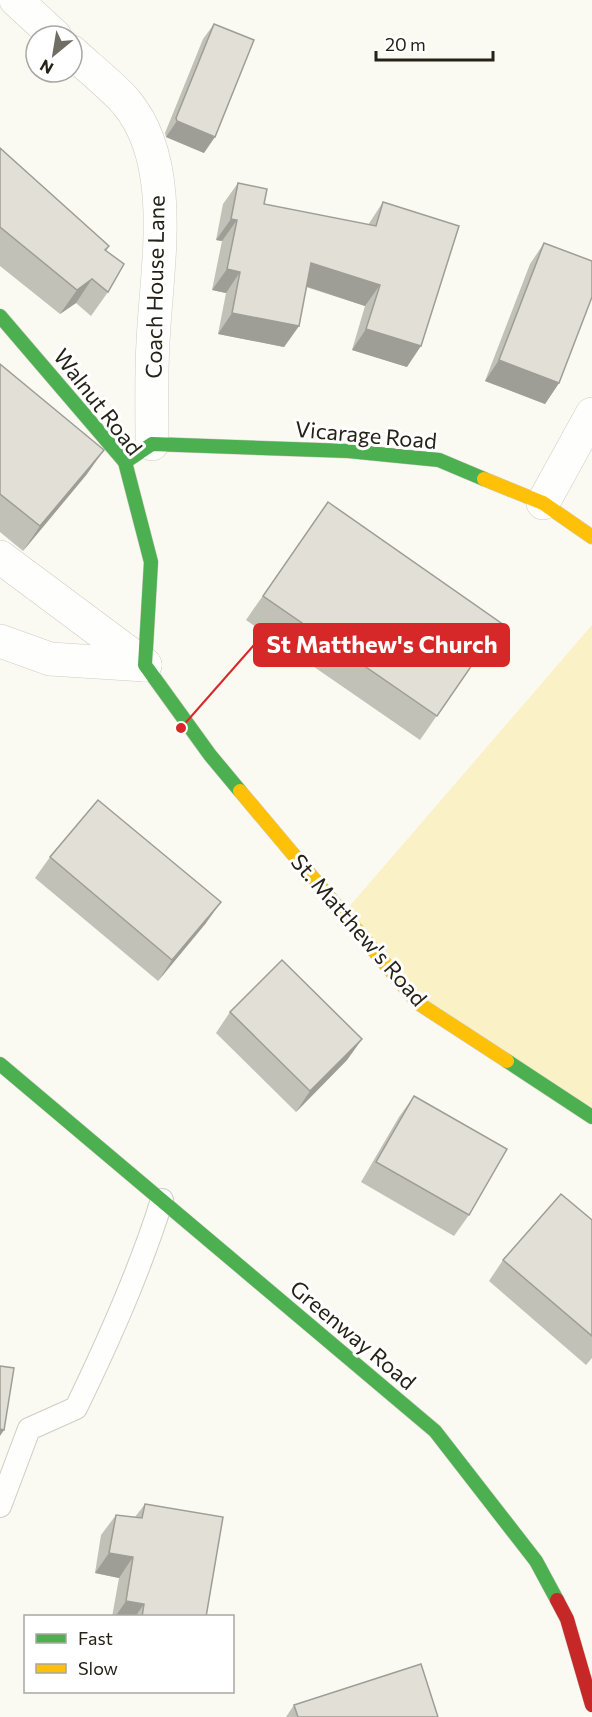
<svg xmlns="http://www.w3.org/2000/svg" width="592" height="1717" font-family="Commissioner,sans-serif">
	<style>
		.green { fill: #fbf1c6 }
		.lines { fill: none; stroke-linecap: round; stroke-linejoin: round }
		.lane-casing { stroke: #cfccc3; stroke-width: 24 }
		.street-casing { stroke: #cfccc3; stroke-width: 34 }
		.fast-casing { stroke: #cfccc3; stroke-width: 15 }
		.slow-casing { stroke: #cfccc3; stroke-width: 15 }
		.jam-casing { stroke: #cfccc3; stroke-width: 15 }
		.lane { stroke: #fefefd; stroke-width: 22 }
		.street { stroke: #fefefd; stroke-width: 33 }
		.fast { stroke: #4caf50; stroke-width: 14 }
		.slow { stroke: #ffc107; stroke-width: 14 }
		.jam { stroke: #c62828; stroke-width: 14 }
		.wall { fill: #c2c1b8 }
		.shaded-wall { fill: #9e9d96 }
		.building { fill: #e2e0d6; stroke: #9e9d96; stroke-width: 1.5 }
		.labels { text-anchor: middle; stroke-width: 6; stroke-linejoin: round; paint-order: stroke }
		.street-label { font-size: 22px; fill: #252217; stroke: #fff }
		.leader { fill: none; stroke: #d62828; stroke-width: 2 }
		.callout-dot { fill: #d62828; stroke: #fff; stroke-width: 2 }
		.callout { fill: #d62828; stroke: #d62828; stroke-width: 2 }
		.callout-label { font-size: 24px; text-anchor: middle; font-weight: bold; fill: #fff }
	</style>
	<rect width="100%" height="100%" fill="#faf9f2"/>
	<path class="green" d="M592,625V1117L418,1003L342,915Z"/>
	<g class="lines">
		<defs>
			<path id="lane" d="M0,1506L29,1429L76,1408C109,1340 139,1273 162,1200"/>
			<g id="street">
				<path d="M16,0L55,36"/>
				<path d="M72,52C89,68 110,84 126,102C178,164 156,269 153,343C151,376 152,410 152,444"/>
				<path d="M543,503L592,414"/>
				<path d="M0,557L145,665"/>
				<path d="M0,641L50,659L145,665"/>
			</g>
			<g id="fast">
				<path d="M0,316L125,462L151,562L145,665L210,755L240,791"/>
				<path d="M125,462L152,444L348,451L439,460L484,479"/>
				<path d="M507,1061L592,1117"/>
				<path d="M0,1064L435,1431L536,1561L557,1600"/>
			</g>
			<g id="slow">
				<path d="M484,479L543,503L592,537"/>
				<path d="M240,791L418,1003L507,1061"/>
			</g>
			<path id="jam" d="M557,1600L567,1619L592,1705"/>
		</defs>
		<use href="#lane" class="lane-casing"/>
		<use href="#street" class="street-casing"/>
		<use href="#fast" class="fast-casing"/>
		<use href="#slow" class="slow-casing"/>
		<use href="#jam" class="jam-casing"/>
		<use href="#lane" class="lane"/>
		<use href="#street" class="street"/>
		<use href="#fast" class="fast"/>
		<use href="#slow" class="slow"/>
		<use href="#jam" class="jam"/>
	</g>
	<g class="wall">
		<path d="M214,24L204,153L166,137L165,133L203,39Z"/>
		<path d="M0,148L109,246L106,251L108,292L91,316L76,303L60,314L0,266Z"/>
		<path d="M238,183L264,204L368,225L383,202L407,367L352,350L365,306L306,287L299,326L284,347L218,334L226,293L212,290L222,241L216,240L223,204Z"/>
		<path d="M544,243L559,383L545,404L485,381L530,264Z"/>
		<path d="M0,364L87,474L23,551L0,532Z"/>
		<path d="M328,502L501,623L420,740L246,620Z"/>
		<path d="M50,857L206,923L158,981L35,878Z"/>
		<path d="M230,1012L362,1039L347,1060L296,1112L216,1033Z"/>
		<path d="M414,1096L469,1215L454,1236L361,1182L399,1117Z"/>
		<path d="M592,1220V1358L586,1365L489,1281L503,1260Z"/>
		<path d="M145,1504L206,1617H112L119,1578L95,1573L101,1535L116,1515L135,1517Z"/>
		<path d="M294,1705L438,1717H286Z"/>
	</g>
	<g class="shaded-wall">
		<path d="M177,121L215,137L204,153L166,137Z"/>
		<path d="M231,219L237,220L222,241L216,240Z"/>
		<path d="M311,263L380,285L365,306L296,283Z"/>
		<path d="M227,269L240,272L226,293L212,290Z"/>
		<path d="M92,279L76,303L60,314L77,290Z"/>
		<path d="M232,313L299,326L284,347L218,334Z"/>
		<path d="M366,329L421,346L407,367L352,350Z"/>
		<path d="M499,360L559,383L545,404L485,381Z"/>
		<path d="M104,450L87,474L23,551L40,526Z"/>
		<path d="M221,902L206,923L158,981L172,960Z"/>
		<path d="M362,1039L347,1060L296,1112L310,1091Z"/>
		<path d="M0,1429L4,1430L0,1436Z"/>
		<path d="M109,1553L133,1557L119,1578L95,1573Z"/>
		<path d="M126,1601L144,1604L135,1617H115Z"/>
	</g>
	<g class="building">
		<path d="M214,24L254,40L215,137L177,121L176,118Z"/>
		<path d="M0,148L109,246L105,250L124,264L108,292L92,279L77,290L0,227Z"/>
		<path d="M238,183L267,189L264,204L376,226L383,202L459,226L421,346L366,329L380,285L311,263L299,326L232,313L240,272L227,269L237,220L231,219Z"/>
		<path d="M544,243L592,261V297L559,383L499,360Z"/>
		<path d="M0,364L104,450L40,526L0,494Z"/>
		<path d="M328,502L501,623L437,716L263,596Z"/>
		<path d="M98,800L221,902L172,960L50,857Z"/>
		<path d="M282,960L362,1039L310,1091L230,1012Z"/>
		<path d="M414,1096L507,1149L469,1215L376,1162Z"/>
		<path d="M561,1194L592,1220V1336L503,1260Z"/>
		<path d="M0,1366L14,1368L4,1430L0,1429Z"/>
		<path d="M145,1504L223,1517L206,1617H142L144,1604L126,1601L133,1557L109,1553L116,1515L142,1518Z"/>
		<path d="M421,1664L438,1717H298L294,1705Z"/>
	</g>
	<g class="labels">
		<g class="street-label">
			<text transform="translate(155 287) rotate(-89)" y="8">Coach House Lane</text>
			<text transform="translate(98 402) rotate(52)" y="8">Walnut Road</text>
			<text transform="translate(366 435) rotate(5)" y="8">Vicarage Road</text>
			<text transform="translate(359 930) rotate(49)" y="8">St. Matthew's Road</text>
			<text transform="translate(353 1335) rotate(40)" y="8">Greenway Road</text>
		</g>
	</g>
	<path class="leader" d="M181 728L254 645"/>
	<circle class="callout-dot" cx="181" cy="728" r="6"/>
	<rect class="callout" x="254" y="624" width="255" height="42" rx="6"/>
	<g class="callout-label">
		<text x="382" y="653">St Matthew's Church</text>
	</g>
	<rect x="24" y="1615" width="210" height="78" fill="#ffffff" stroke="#a8a7a2" stroke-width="1.5"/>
	<rect x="36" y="1634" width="30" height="9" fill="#4caf50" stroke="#a8a7a2" stroke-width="1.5"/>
	<text x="78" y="1645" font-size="18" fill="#252217">Fast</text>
	<rect x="36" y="1664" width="30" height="9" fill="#ffc107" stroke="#a8a7a2" stroke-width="1.5"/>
	<text x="78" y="1675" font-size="18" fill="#252217">Slow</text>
	<g transform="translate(54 54) rotate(210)"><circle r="28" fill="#ffffff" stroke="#a8a7a2" stroke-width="1.5"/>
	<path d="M0-4.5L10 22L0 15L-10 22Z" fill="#706d64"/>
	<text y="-9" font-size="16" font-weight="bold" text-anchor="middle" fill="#252217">N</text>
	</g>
	<path d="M376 51v9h117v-9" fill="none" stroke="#252217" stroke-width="3"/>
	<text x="385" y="51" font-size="18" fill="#252217" stroke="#ffffff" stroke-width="4.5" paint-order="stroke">20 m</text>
</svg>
